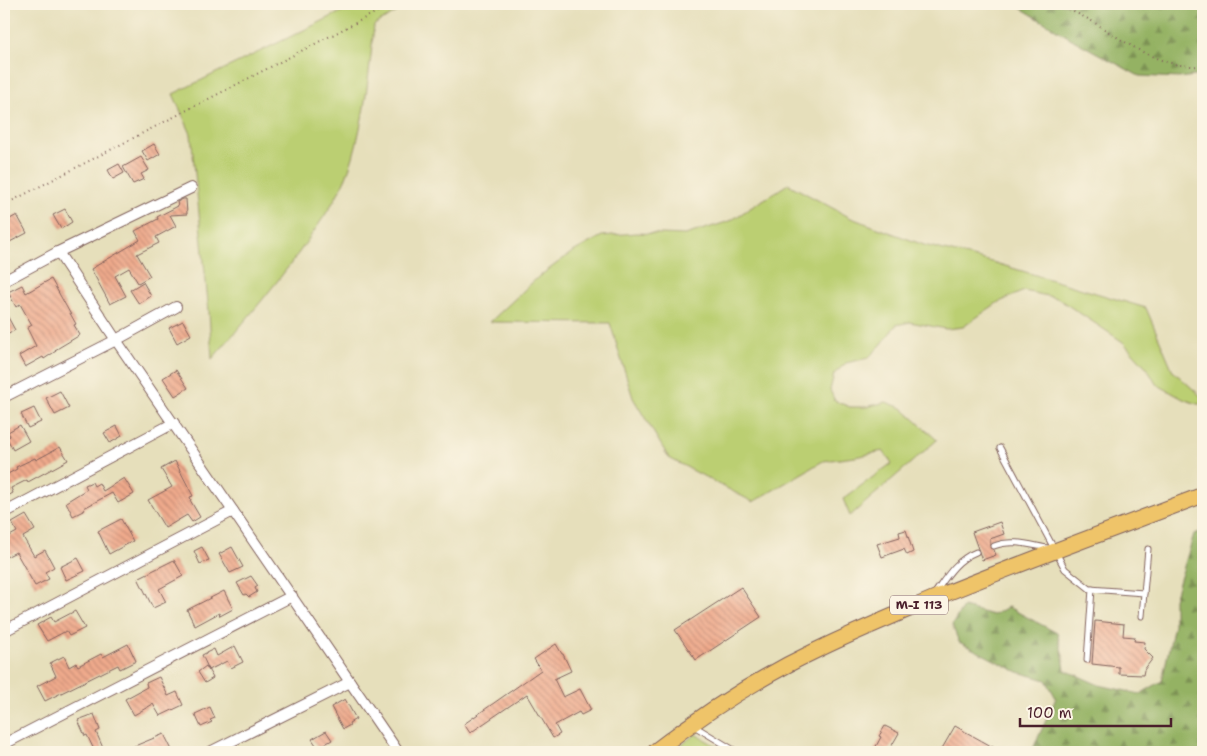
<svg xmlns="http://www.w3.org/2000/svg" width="1207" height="756" font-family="'Shantell Sans',sans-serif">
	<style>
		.grass { fill: #bbcf72; stroke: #82774e }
		.forest { fill: url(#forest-firs); stroke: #6f6848 }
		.building { fill: url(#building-back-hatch) }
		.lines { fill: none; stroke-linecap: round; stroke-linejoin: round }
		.lane-casing { stroke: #81625d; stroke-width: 7 }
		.street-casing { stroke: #81625d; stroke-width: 12 }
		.primary-casing { stroke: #81625d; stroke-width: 17 }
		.path { stroke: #81625d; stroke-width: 2; stroke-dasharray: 1 4; stroke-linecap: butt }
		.lane { stroke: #fff; stroke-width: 5 }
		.street { stroke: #fff; stroke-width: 10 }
		.primary { stroke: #efc469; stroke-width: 15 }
		.labels { text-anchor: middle; stroke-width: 4; stroke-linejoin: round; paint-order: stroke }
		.shield { fill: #fcf5e5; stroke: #7f5f63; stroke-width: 1 }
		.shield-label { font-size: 12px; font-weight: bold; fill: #4a1f2b }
	</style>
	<defs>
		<pattern id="forest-firs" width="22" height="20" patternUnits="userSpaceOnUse" patternTransform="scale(1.25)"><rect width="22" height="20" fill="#94b264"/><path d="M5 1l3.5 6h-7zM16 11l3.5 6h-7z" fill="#7b9053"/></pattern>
		<pattern id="building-back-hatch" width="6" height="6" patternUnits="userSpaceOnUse" patternTransform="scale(1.25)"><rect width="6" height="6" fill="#efaa8c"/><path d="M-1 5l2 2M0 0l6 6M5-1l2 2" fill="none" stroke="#c48a73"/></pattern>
	</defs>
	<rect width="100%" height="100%" fill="#fcf5e5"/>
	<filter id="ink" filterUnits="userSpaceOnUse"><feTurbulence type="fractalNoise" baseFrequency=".02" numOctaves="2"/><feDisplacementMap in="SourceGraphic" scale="10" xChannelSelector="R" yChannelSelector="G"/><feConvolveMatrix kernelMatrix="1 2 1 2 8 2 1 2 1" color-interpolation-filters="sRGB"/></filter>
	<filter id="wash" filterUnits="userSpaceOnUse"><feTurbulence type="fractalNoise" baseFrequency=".0096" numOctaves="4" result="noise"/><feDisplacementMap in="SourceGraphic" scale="20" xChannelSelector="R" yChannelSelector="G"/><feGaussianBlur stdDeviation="1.12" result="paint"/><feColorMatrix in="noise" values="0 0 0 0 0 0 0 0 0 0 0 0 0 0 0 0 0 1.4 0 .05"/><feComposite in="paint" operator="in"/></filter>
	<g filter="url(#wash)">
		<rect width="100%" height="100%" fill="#e6dfbb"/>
		<g class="grass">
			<path d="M353,4H411L374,25C370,68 365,115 353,157C345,186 329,210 312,234C282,278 247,319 212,359L209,312L191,134L173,94L347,9Z"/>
			<path d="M788,184L851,218L924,245L992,262L1146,308L1173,371L1203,398V404H1197L1183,399L1156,384L1147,368L1123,342L1057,298L1024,291L997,303L963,327L946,329L910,322L896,325L881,345L868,358L846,363L834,374L830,390L835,401L850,407H866L886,402L902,408L937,440L850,516L843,499L892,463L883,451L855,457L823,461L753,502L669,458L633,398L610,323L490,322L537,278L571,253L602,236L636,233L685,235L730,221Z"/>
			<path d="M695,734L727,752H728H673Z"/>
		</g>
		<g class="forest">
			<path d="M1014,4H1203V75L1179,78L1139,76L1075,41Z"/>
			<path d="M1203,531V752H1035L1032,751L1056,698L1046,680L1018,672L959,642L952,625L963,607L993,615L1008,607L1057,633L1063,656L1065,670L1099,685L1140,694L1162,681L1174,625V599L1194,534Z"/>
		</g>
		<g id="blocks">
			<g class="building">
				<path d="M154,144L160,154L148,161L142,151Z"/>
				<path d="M141,157L149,170L141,174L144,179L133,184L123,167Z"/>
				<path d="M119,164L124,173L113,179L108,170Z"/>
				<path d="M183,199H186L187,214L170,215L176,226L156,237L159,243L137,254L150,276L138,283L129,268L115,276L126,296L110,304L91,269L140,240L135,231L158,219L157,217L178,206L177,202Z"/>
				<path d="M4,209L10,219L17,215L27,233L4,245Z"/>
				<path d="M65,209L72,222L61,229L53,215Z"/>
				<path d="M51,279L76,324L74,325L80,335L55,350L56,351L44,359L43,357L25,367L19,356L36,346L27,328L32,325L20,304L16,307L8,292L22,285L26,293Z"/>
				<path d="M143,282L151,296L139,304L130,290Z"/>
				<path d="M4,310L15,330L4,337Z"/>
				<path d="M183,321L191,335L177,343L169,328Z"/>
				<path d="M176,370L188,388L175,396L163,378Z"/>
				<path d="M60,391L69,408L55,415L46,398Z"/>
				<path d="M34,408L41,422L28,428L21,414Z"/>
				<path d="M20,425L29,441L13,450L7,438L10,436L8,432Z"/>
				<path d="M117,426L122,436L110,443L104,433Z"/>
				<path d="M60,447L68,460L28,482L27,480L11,488L13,493L4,498V475V476L17,469L16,467L35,458L36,460Z"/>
				<path d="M175,461L193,496L190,497L191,500H190L200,517L192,522L187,515L165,528L148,500L172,487L161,469Z"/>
				<path d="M124,478L134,494L118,503L112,493L84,508L85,510L73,516L66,502L87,489L85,485L92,482L94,486L99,483L103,491Z"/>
				<path d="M26,515L35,530L23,537L34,556L45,550L54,567L45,572L49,579L35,586L16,552L4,558V539L17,532L12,523Z"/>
				<path d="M121,519L133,541L109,554L98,531Z"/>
				<path d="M1000,522L1004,534L990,539V548L994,550L996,555L982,560L972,532Z"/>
				<path d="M906,530L913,552L907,555L904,549L882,557L877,544L900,537L899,532Z"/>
				<path d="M202,547L209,560L200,564L194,551Z"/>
				<path d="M232,547L243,567L230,573L219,554Z"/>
				<path d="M78,558L85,571L66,580L60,567Z"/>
				<path d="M174,560L183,576L159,589L166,602L153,608L138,578Z"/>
				<path d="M251,576L258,586L255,588L257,592L249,597L246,594L244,595L237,583Z"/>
				<path d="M741,587L761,617L696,660L675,630Z"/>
				<path d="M224,591L233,609L220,616L219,613L195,626L187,610Z"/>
				<path d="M75,611L85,628L69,636L66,631L47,641L37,625L51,617L54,622Z"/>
				<path d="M1095,621L1124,624L1123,636L1135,637L1134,641L1145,642L1144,649L1153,658L1144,670L1143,675L1119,674V667L1092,664Z"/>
				<path d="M128,644L136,661L120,669L118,665L45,701L37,686L56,676L50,663L64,656L69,667L76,663L78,666L101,654L103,657Z"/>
				<path d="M556,644L562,654H563L571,671L554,679L563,697L580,689L591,710L581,715L579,712L555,725L560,734L553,738L527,694L470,733L464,724L541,670L534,659Z"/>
				<path d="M235,646L243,662L231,668L227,661L209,670L202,655L214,649L217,656Z"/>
				<path d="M206,666L213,678L205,683L198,672Z"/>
				<path d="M159,677L168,696L177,692L183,705L160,716L153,704L134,715L125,699L147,687L146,683Z"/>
				<path d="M345,699L356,719L349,723L350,725L343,729L331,707Z"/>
				<path d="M210,707L215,718L210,720L212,722L201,727L195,714Z"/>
				<path d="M94,714L100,730L96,732L103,748L95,752L87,735L85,736L78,720Z"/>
				<path d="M885,726L899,733L888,752H873L881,737L879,736Z"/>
				<path d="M955,726L1002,752H940Z"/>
				<path d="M326,731L332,740L318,748L312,739Z"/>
				<path d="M164,734L172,750L167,752H120Z"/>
			</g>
		</g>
	</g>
	<g filter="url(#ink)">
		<use href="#blocks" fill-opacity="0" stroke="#81625d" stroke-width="1"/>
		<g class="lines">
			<defs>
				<g id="lane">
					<path d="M1000,448L1065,569L1090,589L1144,593L1148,549"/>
					<path d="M994,546C1012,539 1030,545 1048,548"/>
					<path d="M935,593C947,576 956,560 976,552"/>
					<path d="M1142,616L1144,593"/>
					<path d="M1087,660L1092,589"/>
					<path d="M694,726L737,752"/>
				</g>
				<g id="street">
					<path d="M58,252L116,340L398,752"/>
					<path d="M4,281L58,252L191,188"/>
					<path d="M4,397L116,340L176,307"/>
					<path d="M4,513L174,423"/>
					<path d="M4,631L233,511"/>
					<path d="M4,744L292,596"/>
					<path d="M210,752L350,682"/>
				</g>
				<path id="primary" d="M654,752C704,713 760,677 817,650C858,630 900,613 942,595C1028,560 1116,528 1203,495"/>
			</defs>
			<use href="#lane" class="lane-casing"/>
			<use href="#street" class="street-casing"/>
			<use href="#primary" class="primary-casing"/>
			<g class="path">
				<path d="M1055,4C1067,9 1079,14 1090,20C1126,42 1159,69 1203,66"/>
				<path d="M4,205L392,4"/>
			</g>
			<use href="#lane" class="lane"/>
			<use href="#street" class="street"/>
			<use href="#primary" class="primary"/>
		</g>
	</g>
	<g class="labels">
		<rect class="shield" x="890" y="595.5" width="58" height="19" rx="4"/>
		<g class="shield-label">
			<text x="919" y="609">M-I 113</text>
		</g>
	</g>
	<rect width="1207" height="756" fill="none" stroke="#fcf5e5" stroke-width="20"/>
	<path d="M1020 718v8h151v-8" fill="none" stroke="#4a1f2b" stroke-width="2.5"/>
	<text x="1027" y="718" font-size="15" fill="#4a1f2b" stroke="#fcf5e5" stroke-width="4" paint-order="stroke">100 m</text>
</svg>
